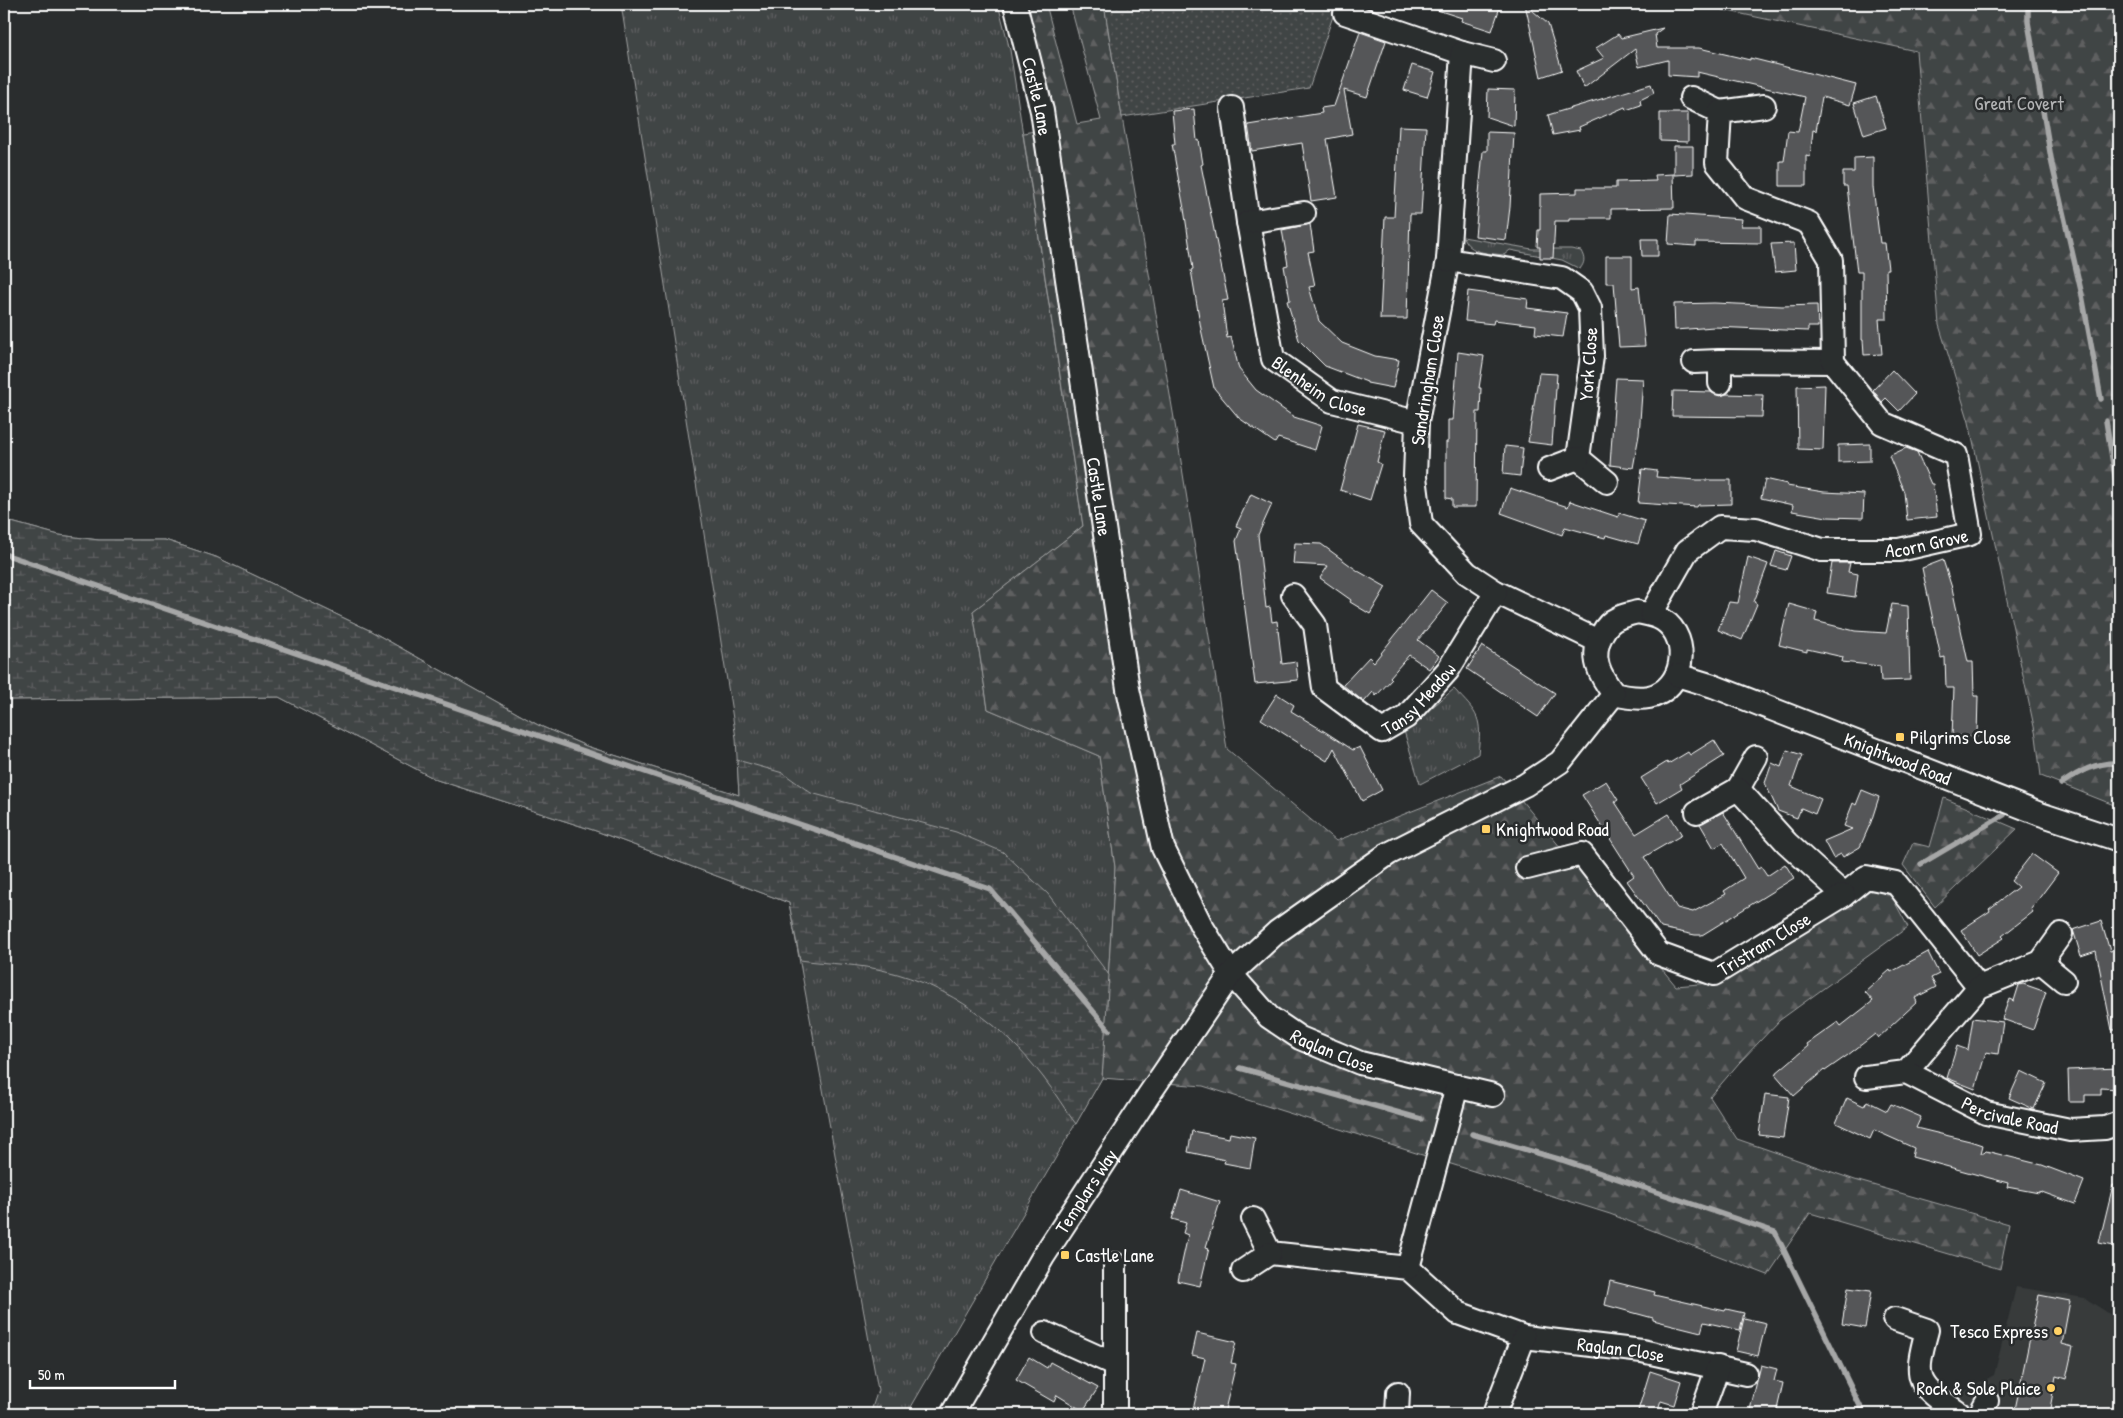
<svg xmlns="http://www.w3.org/2000/svg" width="2123" height="1418" font-family="'Patrick Hand',sans-serif">
	<style>
		.built { fill: #373a3b }
		.grass { fill: url(#grass-tufts); stroke: #a0a2a2 }
		.forest { fill: url(#forest-firs); stroke: #a0a2a2 }
		.wetland { fill: url(#wetland-marsh); stroke: #a0a2a2 }
		.park { fill: url(#park-dots); stroke: #a0a2a2 }
		.lines { fill: none; stroke-linecap: round; stroke-linejoin: round }
		.stream { stroke: #a6a7a7; stroke-width: 5.5 }
		.building { fill: #555758; stroke: #fff }
		.minor-casing { stroke: #fff; stroke-width: 26 }
		.minor { stroke: #2a2d2e; stroke-width: 22 }
		.poi-dot { fill: #ffd166; stroke: #2a2d2e; stroke-width: 2 }
		.labels { text-anchor: middle; stroke-width: 5; stroke-linejoin: round; paint-order: stroke }
		.street-label { font-size: 19px; fill: #fff; stroke: #2a2d2e }
		.park-label { font-size: 19px; fill: #b3b4b5; stroke: #2a2d2e }
		.poi-label { font-size: 19px; fill: #fff; stroke: #2a2d2e; text-anchor: start }
	</style>
	<defs>
		<pattern id="grass-tufts" width="24" height="20" patternUnits="userSpaceOnUse" patternTransform="scale(1.25)"><rect width="24" height="20" fill="#414445"/><path d="M3 7l-1-3M5 7V3M7 7l1-3M15 17l-1-3M17 17v-4M19 17l1-3" fill="none" stroke="#5e6061"/></pattern>
		<pattern id="forest-firs" width="22" height="20" patternUnits="userSpaceOnUse" patternTransform="scale(1.25)"><rect width="22" height="20" fill="#414445"/><path d="M5 1l3.5 6h-7zM16 11l3.5 6h-7z" fill="#5e6061"/></pattern>
		<pattern id="wetland-marsh" width="20" height="14" patternUnits="userSpaceOnUse" patternTransform="scale(1.25)"><rect width="20" height="14" fill="#414445"/><path d="M1 5h8M5 5V1M11 12h8M15 12V8" fill="none" stroke="#5e6061"/></pattern>
		<pattern id="park-dots" width="8" height="8" patternUnits="userSpaceOnUse" patternTransform="scale(1.25)"><rect width="8" height="8" fill="#414445"/><path d="M2 2h.1M6 6h.1" fill="none" stroke="#5e6061" stroke-width="1.8" stroke-linecap="round"/></pattern>
	</defs>
	<rect width="100%" height="100%" fill="#2a2d2e"/>
	<filter id="ink" filterUnits="userSpaceOnUse"><feTurbulence type="fractalNoise" baseFrequency=".02" numOctaves="2"/><feDisplacementMap in="SourceGraphic" scale="10" xChannelSelector="R" yChannelSelector="G"/><feConvolveMatrix kernelMatrix="1 2 1 2 8 2 1 2 1" color-interpolation-filters="sRGB"/></filter>
	<g filter="url(#ink)">
		<path class="built" d="M2016,1287L2085,1298L2119,1320V1414H1935L1937,1407L1994,1375Z"/>
		<g class="grass">
			<path d="M621,4H998L1010,50L1083,526L973,611L988,709L1099,756L1115,867L1102,1078L907,1414H870L878,1390L789,903L596,831L437,780L279,697L4,700V520L59,535L99,540H165L216,557L369,630L538,725L586,746L739,795L736,738Z"/>
			<path d="M1463,237L1532,249H1571L1581,251C1585,259 1585,262 1580,269L1562,260L1510,250L1504,255C1488,253 1470,254 1463,237Z"/>
			<path d="M1454,689C1479,715 1482,717 1478,754L1420,784L1404,731Z"/>
		</g>
		<g class="forest">
			<path d="M1026,4H1046L1077,124L1101,120L1070,4H1104L1122,117L1175,424L1227,749L1336,841L1501,776L1676,986L1722,982L1871,890L1891,895L1908,927L1780,1020L1739,1063L1710,1097L1737,1139L1855,1180L2009,1224L2000,1269L1810,1213L1768,1275L1610,1214L1203,1086L1102,1078L1115,867L1099,756L988,709L973,611L1083,526L1023,133L1053,128Z"/>
			<path d="M1695,4H2119V807L2041,776L2036,736L1969,422L1939,325L1916,51Z"/>
			<path d="M1944,798L2017,829L1935,907L1903,865L1913,843L1930,847Z"/>
		</g>
		<path class="wetland" d="M4,520L59,535L99,540H165L216,557L369,630L538,725L586,746L739,795L737,760L783,773L811,793L956,832L1003,852L1048,894L1109,975L1102,1078L1076,1124C1064,1109 1055,1092 1043,1077C1004,1026 950,986 886,971C859,964 828,964 800,960L789,903L596,831L437,780L279,697L4,700Z"/>
		<path class="park" d="M1104,4H1337L1309,88L1122,117Z"/>
		<g class="lines">
			<g class="stream">
				<path d="M2028,4V22L2052,164L2082,295L2101,399"/>
				<path d="M2106,421L2119,500"/>
				<path d="M4,554L990,889L1109,1030"/>
				<path d="M2061,784C2080,771 2096,762 2119,763"/>
				<path d="M1921,864L2004,815"/>
				<path d="M1240,1068L1421,1119"/>
				<path d="M1472,1134L1562,1160L1775,1232L1864,1414"/>
			</g>
		</g>
		<g class="building">
			<path d="M1428,4H1501L1492,31L1461,21L1462,18L1428,7Z"/>
			<path d="M1525,4L1548,24L1562,70L1541,77Z"/>
			<path d="M1663,28L1655,34L1657,48H1699L1750,60V58L1778,65L1856,85L1850,105L1822,97L1816,131L1813,130L1810,157L1806,156V186H1780V161H1784L1788,131L1798,132L1805,97L1697,72V77L1668,75V60L1639,67L1635,49L1584,88L1576,71L1604,58L1596,48L1618,34L1621,38Z"/>
			<path d="M1360,32L1386,41L1367,97L1344,90L1352,134L1327,139L1337,197L1311,201L1302,143L1252,151L1248,125L1322,113L1321,108L1334,106Z"/>
			<path d="M1412,65L1435,72L1427,97L1404,90Z"/>
			<path d="M1651,84L1654,93L1640,100L1641,105L1626,110L1625,107L1579,127L1580,130L1553,135L1548,115Z"/>
			<path d="M1488,89L1515,90L1514,126L1487,117Z"/>
			<path d="M1876,96L1886,128L1864,135L1854,103Z"/>
			<path d="M1194,109L1197,141L1199,140L1203,164L1201,165L1228,300L1222,301L1227,338L1231,337L1239,369L1256,390L1294,417L1322,426L1315,450L1278,438L1275,443L1239,418L1214,388L1201,329L1191,270L1193,269L1184,209L1172,144H1175L1172,111Z"/>
			<path d="M1660,113H1688V142L1660,141Z"/>
			<path d="M1399,126L1426,127L1421,214H1410L1407,319H1380L1385,217H1394Z"/>
			<path d="M1487,132L1514,133L1510,207L1506,240L1475,236L1483,151H1487Z"/>
			<path d="M1674,146H1693V174L1674,175Z"/>
			<path d="M1873,157V187L1880,243H1885L1888,269H1886L1887,319H1879L1882,354L1864,355L1863,340H1862V272H1857L1847,186H1843V172H1854V158Z"/>
			<path d="M1673,174L1674,208L1611,209V218H1569V221H1555L1553,258H1540V247H1537L1538,230H1540V194L1577,193V188H1616V182L1656,181L1655,175Z"/>
			<path d="M1670,214L1742,219L1741,226H1761V243L1696,242V246L1668,244Z"/>
			<path d="M1310,224L1314,251L1308,252L1315,286L1309,287L1319,321L1342,343L1375,356L1399,360L1393,388L1367,383V382L1325,366L1299,340L1287,301L1290,300L1284,266L1288,265L1282,230Z"/>
			<path d="M1641,239H1658V256H1642Z"/>
			<path d="M1794,243L1796,270L1775,272L1771,244Z"/>
			<path d="M1606,256H1632V288L1639,287L1645,346L1619,347L1614,283H1606Z"/>
			<path d="M1468,291L1528,299L1527,308L1567,313L1563,337L1535,334L1536,325L1494,320L1493,324L1465,321Z"/>
			<path d="M1714,303L1782,306L1817,305L1818,327H1808V331L1714,327L1675,330L1674,304Z"/>
			<path d="M1458,352L1484,356L1479,388H1481L1480,412H1477L1476,507H1452V499L1446,498V442H1448V420H1453Z"/>
			<path d="M1892,370L1915,394L1899,411L1886,398L1882,402L1873,390Z"/>
			<path d="M1539,373L1557,374L1552,445L1528,442Z"/>
			<path d="M1616,378L1643,379L1639,435L1633,468L1610,465Z"/>
			<path d="M1825,385L1823,450L1798,449L1797,386Z"/>
			<path d="M1673,391L1711,392L1720,396L1726,394L1763,395L1762,417L1672,416Z"/>
			<path d="M1358,424L1385,430L1377,462L1381,464L1370,500L1340,490Z"/>
			<path d="M1870,444V461L1838,462V445Z"/>
			<path d="M1505,446L1523,448L1520,476L1503,474Z"/>
			<path d="M1906,448L1917,452L1931,484H1933L1937,517L1907,520L1904,492L1889,456Z"/>
			<path d="M1642,469L1657,471L1656,477L1697,480H1731V504L1698,505L1697,507L1638,503Z"/>
			<path d="M1765,479L1787,484V486L1824,492L1864,494L1863,518L1827,517L1792,511L1793,505L1761,498Z"/>
			<path d="M1510,488L1568,507L1570,501L1618,517L1619,513L1645,521L1638,544L1606,535L1605,538L1565,527L1562,535L1501,513Z"/>
			<path d="M1251,494L1272,504L1258,535L1266,608L1270,607L1272,622L1277,621L1282,664L1296,662L1298,680L1255,684L1236,541L1241,528L1236,526Z"/>
			<path d="M1295,543L1321,544L1358,571L1386,587L1370,614L1350,602L1351,600L1320,578L1328,566L1293,564Z"/>
			<path d="M1776,551L1791,556L1786,570L1771,566Z"/>
			<path d="M1748,557L1768,564L1754,602L1757,604L1742,640L1718,630L1729,602L1738,603Z"/>
			<path d="M1943,560L1952,588L1968,662H1973L1974,696H1978L1977,736H1952L1954,688H1946L1945,657L1941,658L1922,568Z"/>
			<path d="M1832,563H1850L1848,572L1858,574L1855,597L1827,593Z"/>
			<path d="M1431,590L1448,603L1418,640L1439,656L1429,669L1409,655L1390,677L1392,679L1376,696L1373,692L1364,702L1343,685L1369,657L1374,662Z"/>
			<path d="M1789,604L1817,612L1815,621L1855,631L1886,633L1892,604L1908,606L1910,680L1881,681L1880,666L1842,662L1843,657L1807,649V652L1779,645Z"/>
			<path d="M1482,646L1555,693L1538,717L1467,669Z"/>
			<path d="M1277,694L1294,705L1291,711L1327,733L1353,750L1360,747L1382,790L1362,801L1334,748L1327,761L1261,719Z"/>
			<path d="M1714,740L1724,756L1680,784L1682,788L1657,803L1641,778L1667,762L1668,764L1688,752L1690,755Z"/>
			<path d="M1787,750L1802,755L1791,786L1821,799L1815,814L1801,808L1797,818L1778,811L1765,783L1772,763L1781,767Z"/>
			<path d="M1606,781L1618,800L1615,802L1636,834L1669,814L1682,835L1644,857L1677,908L1693,912L1726,894L1724,891L1744,878L1723,843L1714,848L1700,824L1723,812L1758,869L1761,867L1767,876L1785,864L1794,878L1702,935H1695L1661,928L1627,881L1634,876L1582,795Z"/>
			<path d="M1862,790L1879,797L1871,822L1860,847L1843,857L1841,854L1833,858L1824,841L1852,829L1844,826L1853,803L1856,805Z"/>
			<path d="M2032,854L2058,873L2031,909L2033,912L2002,936L2004,938L1977,955L1961,930L1990,911L1989,909L2018,887L2011,881Z"/>
			<path d="M2101,921L2110,951L2119,949V1030H2112L2096,951L2081,956L2074,933L2073,930Z"/>
			<path d="M1928,952L1939,974L1931,978L1936,987L1915,998L1917,1002L1878,1038L1875,1034L1848,1055L1825,1071L1824,1070L1794,1096L1775,1074L1808,1046L1807,1044L1838,1022L1841,1026L1873,1001L1865,992L1890,970L1891,972Z"/>
			<path d="M2023,984L2046,992L2033,1030L2002,1019L2009,999L2014,1001L2019,985Z"/>
			<path d="M1973,1018L2003,1022L1998,1054L1986,1052L1975,1089L1947,1078L1957,1046L1968,1050Z"/>
			<path d="M2119,1068V1089L2101,1088V1095H2085V1102H2069L2068,1070Z"/>
			<path d="M2021,1071L2046,1083L2034,1109L2009,1098Z"/>
			<path d="M1765,1094L1789,1097L1783,1138L1759,1135Z"/>
			<path d="M1847,1098L1864,1106L1867,1101L1887,1111L1891,1104L1921,1117L1916,1128L1974,1142L1983,1145L1981,1153H1984L1986,1151L2042,1165L2084,1181L2075,1204L2039,1191V1193L2007,1187L2008,1183L1912,1157L1914,1148L1874,1130L1870,1139L1836,1123Z"/>
			<path d="M1192,1131L1229,1138L1230,1133L1255,1138L1250,1168L1224,1163L1225,1160L1188,1152Z"/>
			<path d="M2113,1185L2119,1186V1247L2099,1243Z"/>
			<path d="M1181,1190L1220,1202L1206,1247L1209,1248L1200,1286L1178,1281L1188,1235L1183,1233L1186,1223L1172,1219Z"/>
			<path d="M1610,1281L1655,1292L1654,1295L1725,1311L1726,1309L1744,1313L1740,1330L1704,1322L1701,1332L1653,1320V1318L1605,1305Z"/>
			<path d="M1848,1288L1871,1291L1865,1328L1842,1324Z"/>
			<path d="M2039,1295L2070,1301L2062,1344L2073,1347L2066,1379L2056,1376L2049,1414H2014Z"/>
			<path d="M1744,1318L1766,1323L1758,1356L1736,1351Z"/>
			<path d="M1197,1333L1236,1342L1231,1363L1236,1364L1224,1414H1192L1205,1358L1192,1355Z"/>
			<path d="M1029,1357L1047,1368L1050,1362L1098,1388L1083,1411L1057,1395L1054,1402L1016,1380Z"/>
			<path d="M1761,1365L1777,1369L1774,1381L1783,1383L1776,1414H1749Z"/>
			<path d="M1650,1371L1681,1381L1674,1405L1661,1401L1657,1414H1637Z"/>
		</g>
		<g class="lines">
			<defs>
				<g id="minor">
					<path id="s1" d="M1015,4L1042,111L1128,689L1163,848L1201,925L1231,974L1269,1017L1300,1038L1360,1063L1493,1095"/>
					<path d="M1345,13L1462,53"/>
					<path d="M1494,61L1462,53L1448,260L1417,422L1415,477L1421,524L1467,573L1496,592L1598,641"/>
					<path d="M1691,98L1720,112"/>
					<path id="s2" d="M1232,108L1248,222L1273,359L1332,401L1417,422"/>
					<path d="M1248,222L1304,213"/>
					<path d="M1448,260L1562,278L1582,292L1590,308L1592,356L1578,458L1607,482"/>
					<path d="M1694,362L1720,361"/>
					<path d="M1720,383V361L1833,362"/>
					<path d="M1549,469L1578,458"/>
					<path id="s3" d="M1293,595L1315,625L1324,688L1382,731L1406,717L1448,670L1496,592"/>
					<path d="M1637,612C1646,614 1655,615 1663,620C1692,639 1684,690 1649,697C1637,699 1626,697 1614,694C1600,676 1589,657 1602,634C1605,628 1611,621 1618,618C1624,615 1631,614 1637,612Z"/>
					<path id="s4" d="M1651,614L1687,551L1720,527L1756,529L1822,550H1899L1970,534L1956,455L1882,423L1833,362L1831,260L1809,223L1745,198L1717,163L1720,112L1764,106"/>
					<path id="s5" d="M1677,675L1713,686L2040,814L2119,840"/>
					<path d="M1738,789L1756,757"/>
					<path d="M1697,812L1738,789L1787,843L1844,895L1866,877L1896,883L1979,987"/>
					<path id="s6" d="M1527,868L1582,854L1659,954L1714,974L1844,895"/>
					<path d="M2041,962L2064,981"/>
					<path d="M1906,1072L1979,987L2041,962L2061,934"/>
					<path id="s7" d="M1866,1077L1906,1072L1986,1113L2070,1130L2105,1128L2119,1123"/>
					<path id="s8" d="M1253,1219L1270,1253L1408,1268L1458,1313L1524,1337L1642,1351L1746,1374"/>
					<path d="M1408,1268L1457,1086"/>
					<path d="M1243,1271L1270,1253"/>
					<path d="M1895,1319L1927,1330C1913,1382 1917,1384 1960,1414"/>
					<path d="M1045,1333L1114,1364"/>
					<path id="s9" d="M952,1414L1043,1257L1148,1096L1231,974L1277,932L1388,854L1525,785L1560,762L1614,694"/>
					<path d="M1115,1414V1264"/>
					<path d="M1397,1414L1398,1393"/>
					<path d="M1494,1414L1524,1337"/>
					<path d="M1701,1414L1718,1367"/>
					<path d="M1980,1414L1987,1401"/>
				</g>
			</defs>
			<use href="#minor" class="minor-casing"/>
			<use href="#minor" class="minor"/>
		</g>
	</g>
	<g class="poi-dot">
		<rect x="1895" y="732" width="10" height="10" rx="2.5"/>
		<rect x="1481" y="824" width="10" height="10" rx="2.5"/>
		<rect x="1060" y="1250" width="10" height="10" rx="2.5"/>
		<circle cx="2058" cy="1331" r="5"/>
		<circle cx="2051" cy="1388" r="5"/>
	</g>
	<g class="labels">
		<g class="street-label">
			<text dy="7" stroke="none"><textPath href="#s1" startOffset="95">Castle Lane</textPath></text>
			<text transform="translate(1588 364) rotate(-86)" y="7">York Close</text>
			<text transform="translate(1427 380) rotate(-81)" y="7">Sandringham Close</text>
			<text dy="7" stroke="none"><textPath href="#s2" startOffset="309">Blenheim Close</textPath></text>
			<text dy="7" stroke="none"><textPath href="#s1" startOffset="500">Castle Lane</textPath></text>
			<text dy="7" stroke="none"><textPath href="#s4" startOffset="324">Acorn Grove</textPath></text>
			<text dy="7" stroke="none"><textPath href="#s3" startOffset="222">Tansy Meadow</textPath></text>
			<text dy="7" stroke="none"><textPath href="#s5" startOffset="236">Knightwood Road</textPath></text>
			<text dy="7" stroke="none"><textPath href="#s6" startOffset="300">Tristram Close</textPath></text>
			<text dy="7" stroke="none"><textPath href="#s1" startOffset="1131">Raglan Close</textPath></text>
			<text dy="7" stroke="none"><textPath href="#s7" startOffset="154">Percivale Road</textPath></text>
			<text dy="7" stroke="none"><textPath href="#s9" startOffset="260">Templars Way</textPath></text>
			<text dy="7" stroke="none"><textPath href="#s8" startOffset="412">Raglan Close</textPath></text>
		</g>
		<g class="park-label">
			<text x="2019" y="110">Great Covert</text>
		</g>
		<g class="poi-label">
			<text x="1910" y="744">Pilgrims Close</text>
			<text x="1496" y="836">Knightwood Road</text>
			<text x="1075" y="1262">Castle Lane</text>
			<text x="2048" y="1338" text-anchor="end">Tesco Express</text>
			<text x="2041" y="1395" text-anchor="end">Rock &amp; Sole Plaice</text>
		</g>
	</g>
	<rect width="2123" height="1418" fill="none" stroke="#2a2d2e" stroke-width="20"/>
	<rect x="10" y="10" width="2103" height="1398" fill="none" stroke="#fff" stroke-width="2" filter="url(#ink)"/>
	<path d="M30 1380v8h145v-8" fill="none" stroke="#ffffff" stroke-width="2.5"/>
	<text x="38" y="1380" font-size="15" fill="#ffffff" stroke="#2a2d2e" stroke-width="4" paint-order="stroke">50 m</text>
</svg>
